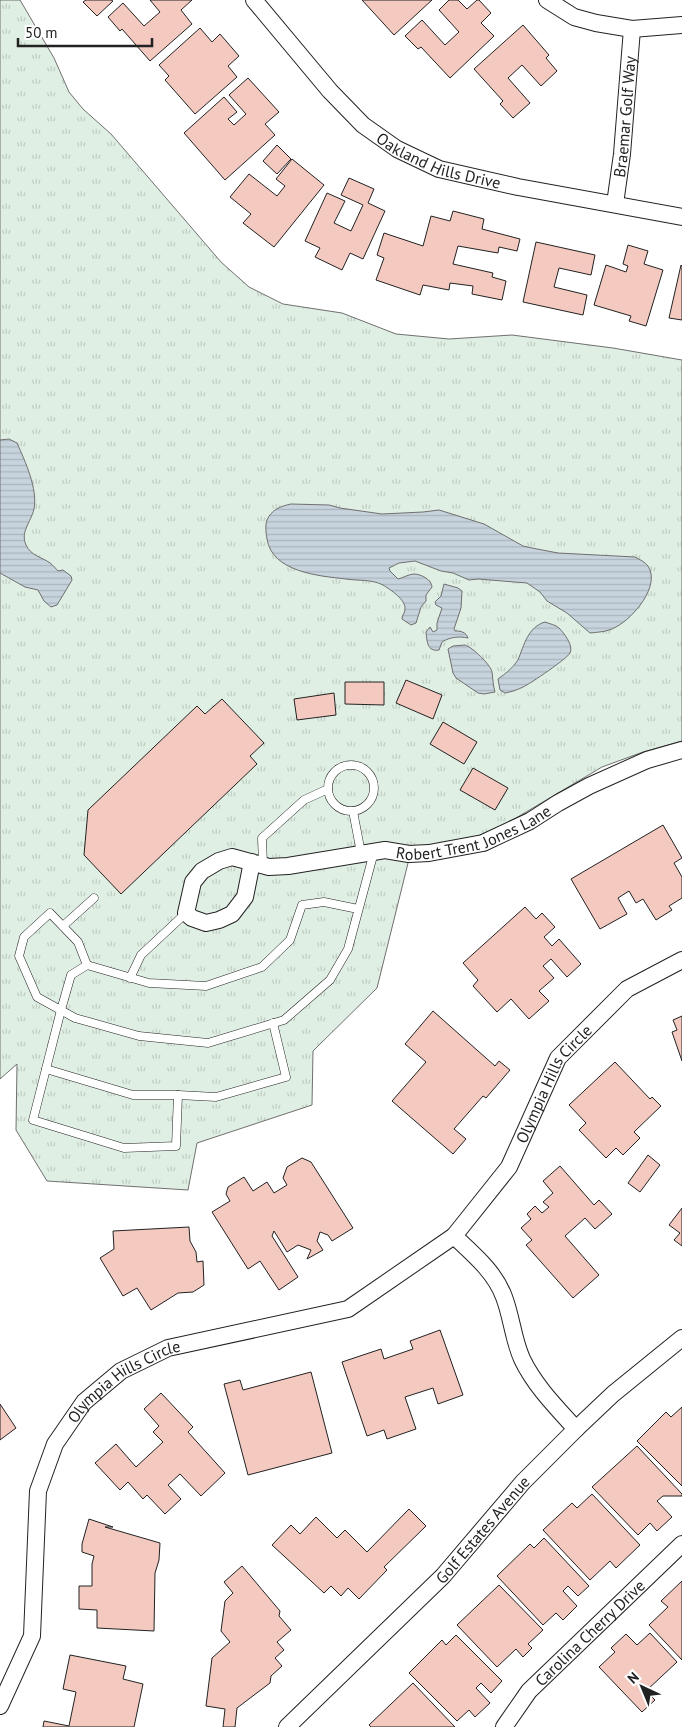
<svg xmlns="http://www.w3.org/2000/svg" width="682" height="1727" font-family="'PT Sans',sans-serif">
	<style>
		.grass { fill: url(#grass-tufts); stroke: #6f6f6f }
		.water { fill: url(#water-rules); stroke: #6f6f6f }
		.building { fill: #f3c9c0; stroke: #222 }
		.lines { fill: none; stroke-linecap: round; stroke-linejoin: round }
		.service-casing { stroke: #222; stroke-width: 9 }
		.minor-casing { stroke: #222; stroke-width: 18 }
		.service { stroke: #fff; stroke-width: 8 }
		.minor { stroke: #fff; stroke-width: 16 }
		.labels { text-anchor: middle; stroke-width: 4; stroke-linejoin: round; paint-order: stroke }
		.street-label { font-size: 16px; fill: #222; stroke: #fff }
	</style>
	<defs>
		<pattern id="grass-tufts" width="24" height="20" patternUnits="userSpaceOnUse" patternTransform="scale(1.25)"><rect width="24" height="20" fill="#e0efe3"/><path d="M3 7l-1-3M5 7V3M7 7l1-3M15 17l-1-3M17 17v-4M19 17l1-3" fill="none" stroke="#c0cdc2"/></pattern>
		<pattern id="water-rules" width="6" height="5" patternUnits="userSpaceOnUse" patternTransform="scale(1.25)"><rect width="6" height="5" fill="#c7d3dd"/><path d="M0 2.5h6" fill="none" stroke="#abb5bd"/></pattern>
	</defs>
	<rect width="100%" height="100%" fill="#fff"/>
	<path class="grass" d="M0,0H20L54,58L69,92L83,109L111,134L221,262L249,287L283,304L342,313L396,334L449,339L512,335L613,348L682,360V741L643,752L602,767L516,818L473,839L434,847H412L377,988L313,1051L312,1105L197,1143L188,1190L47,1181L16,1130L17,1064L0,1079Z"/>
	<g class="water">
		<path d="M9,439L17,443C25,461 38,489 34,509C31,522 20,532 26,545C31,556 42,557 50,563C53,565 56,569 58,571L63,570L71,576L72,580L57,605L51,607L44,601L38,590L25,587L0,573V440Z"/>
		<path d="M291,504L329,505L340,508L382,514L423,512L439,510L484,524L523,546L537,549L558,553L635,557C639,559 645,562 648,566C661,586 633,618 616,627C607,632 599,632 590,633L567,613L547,601L540,592L527,583L478,579L469,580L453,573L441,571L415,561L399,563L389,568L390,571L398,579C403,578 409,574 414,574C421,574 432,580 432,587L426,595V601L421,607L416,623L411,625L402,619C402,614 405,614 405,609C406,600 391,590 383,585C371,579 359,581 346,579C319,576 272,572 267,539C266,533 265,526 267,520C271,510 281,506 291,504Z"/>
		<path d="M444,584L458,588L462,591L461,608L454,629L455,631C461,631 466,632 468,638C459,636 450,637 442,642L439,650C427,652 427,641 426,632L430,627L433,632L437,630V623L442,608L436,605L435,602L441,596Z"/>
		<path d="M545,622C550,624 556,625 559,628C564,633 574,646 570,653C568,658 530,684 523,687C517,690 511,692 505,693L500,690L498,679C505,674 513,668 518,660C524,645 528,627 545,622Z"/>
		<path d="M465,645C472,647 491,665 492,672C493,679 493,686 495,692L484,694L478,693L456,678L453,673L448,649L453,646Z"/>
	</g>
	<g class="building">
		<path d="M86,0H111L113,1L97,16L83,2Z"/>
		<path d="M150,0H192L181,10L192,24L150,61L122,29L120,31L108,17L123,3L144,26L160,12Z"/>
		<path d="M362,0H432L394,35Z"/>
		<path d="M449,0H458L467,9L477,0H479L491,13L481,23L494,36L450,78L421,47L418,49L405,36L422,20L445,45L459,32L439,10Z"/>
		<path d="M523,25L549,55L546,58L557,71L541,86L522,65L508,78L530,103L513,118L500,104L503,101L474,69Z"/>
		<path d="M200,28L212,42L220,34L239,56L228,66L237,77L195,114L165,80L169,76L159,65Z"/>
		<path d="M248,78L279,112L265,124L275,135L225,180L184,133L224,97L237,112L228,119L234,125L246,114L229,95Z"/>
		<path d="M277,145L291,159L277,174L263,161Z"/>
		<path d="M292,159L324,185L274,247L243,223L251,214L230,197L249,174L277,196L285,186L276,179Z"/>
		<path d="M349,178L374,189L368,203L385,211L363,259L350,253L342,270L315,257L320,248L305,241L327,193L345,201L334,223L351,231L363,205L341,195Z"/>
		<path d="M453,211L484,219L482,229L520,239L517,251L499,247L498,253L458,246L453,264L493,273L492,277L506,281L502,300L472,294L473,286L450,283L449,290L423,285L420,295L376,280L384,258L377,255L384,233L423,246L431,216L450,221Z"/>
		<path d="M536,242L595,255L591,275L559,268L554,287L587,295L583,315L523,302Z"/>
		<path d="M628,245L648,251L644,264L663,270L646,326L629,321L631,316L594,305L606,265L626,272L628,266L623,264Z"/>
		<path d="M681,265L682,266V320L669,318Z"/>
		<path d="M406,680L442,695L433,719L396,703Z"/>
		<path d="M345,682H384V705L345,704Z"/>
		<path d="M334,693L336,715L297,720L294,699Z"/>
		<path d="M222,699L264,743L250,756L257,764L121,894L84,855L88,810L197,706L205,714Z"/>
		<path d="M443,722L477,742L464,764L430,744Z"/>
		<path d="M473,768L508,788L495,810L460,790Z"/>
		<path d="M663,825L682,858L674,863L682,877V898L669,906L672,910L656,920L643,899L636,903L629,891L618,898L627,914L600,929L571,879Z"/>
		<path d="M525,907L536,919L542,913L555,927L544,937L552,946L559,939L581,964L567,977L551,959L543,966L554,978L539,991L549,1001L529,1019L511,999L497,1012L473,986L478,980L463,963Z"/>
		<path d="M433,1011L495,1066L499,1061L510,1070L486,1098L483,1096L454,1129L466,1139L453,1154L392,1101L426,1062L405,1044Z"/>
		<path d="M682,1016V1061L672,1032L677,1030L673,1020Z"/>
		<path d="M615,1062L650,1099L652,1097L661,1106L634,1132L640,1138L623,1155L616,1148L606,1158L579,1130L586,1123L569,1105Z"/>
		<path d="M648,1155L660,1165L640,1192L628,1183Z"/>
		<path d="M302,1158L311,1162L353,1228L332,1241L328,1235L320,1232L317,1241L323,1250L307,1259L311,1250L298,1245L287,1252L274,1231L272,1236L298,1277L279,1290L260,1261L248,1269L212,1212L230,1201L226,1194L228,1187L244,1177L253,1191L267,1182L274,1193L287,1185L283,1178L287,1167Z"/>
		<path d="M560,1166L594,1205L599,1200L612,1214L595,1229L585,1218L565,1236L599,1275L573,1298L526,1245L532,1240L521,1228L531,1219L527,1214L535,1206L542,1213L549,1207L543,1202L553,1193L543,1181Z"/>
		<path d="M682,1208V1246L674,1240L680,1233L669,1225Z"/>
		<path d="M189,1227L190,1241L196,1252L197,1262L203,1261L204,1285L193,1292L178,1293L151,1310L137,1288L123,1296L100,1258L114,1249L113,1231Z"/>
		<path d="M440,1330L463,1395L438,1404L433,1388L405,1397L416,1429L387,1439L384,1430L367,1436L342,1362L381,1349L384,1359L413,1349L410,1341Z"/>
		<path d="M311,1372L332,1453L248,1475L224,1384L240,1380L243,1390Z"/>
		<path d="M161,1393L193,1427L188,1432L225,1473L201,1496L180,1474L168,1485L181,1499L165,1514L147,1495L143,1499L128,1482L120,1490L95,1463L116,1444L136,1467L163,1442L153,1432L159,1426L144,1409Z"/>
		<path d="M0,1404L16,1428L0,1440Z"/>
		<path d="M682,1407V1486L637,1441L666,1412L671,1417Z"/>
		<path d="M637,1446L682,1494V1496H663L657,1501L672,1517L657,1531L650,1523L638,1535L592,1487Z"/>
		<path d="M592,1494L640,1545L616,1568L610,1561L590,1580L543,1530L572,1503L577,1508Z"/>
		<path d="M409,1509L426,1526L384,1567L387,1570L359,1599L348,1588L341,1596L331,1586L324,1593L272,1545L291,1525L300,1534L316,1517L337,1538L345,1530L367,1552Z"/>
		<path d="M89,1519L113,1527H105L160,1543L159,1560L155,1573L154,1631L97,1628V1610L79,1609V1586H92V1564L94,1556L82,1552V1544Z"/>
		<path d="M544,1538L589,1586L578,1596L568,1586L563,1591L577,1606L563,1620L556,1613L543,1625L497,1576L530,1544L534,1548Z"/>
		<path d="M242,1566L280,1611L279,1616L291,1630L277,1642L284,1650L275,1658L282,1666L271,1676L270,1683L237,1708L235,1727H223L225,1709L206,1706L212,1658L230,1642L221,1631L225,1601L233,1593L224,1582Z"/>
		<path d="M682,1581V1660L649,1625L668,1607L661,1601Z"/>
		<path d="M499,1585L543,1630L528,1644L532,1648L523,1657L516,1649L497,1667L457,1625Z"/>
		<path d="M650,1633L677,1662L646,1691L655,1700L642,1712L599,1667L615,1652L611,1648L626,1634L637,1645Z"/>
		<path d="M456,1635L502,1681L491,1693L481,1683L476,1688L490,1703L475,1717L469,1710L457,1721L409,1673L442,1640L446,1645Z"/>
		<path d="M70,1655L126,1666L123,1679L143,1684L134,1727H43L44,1721L69,1726L76,1692L63,1689Z"/>
		<path d="M413,1683L455,1727H371L369,1725Z"/>
	</g>
	<g class="lines">
		<defs>
			<g id="service">
				<circle cx="351" cy="788" r="23"/>
				<path d="M353,811L361,853"/>
				<path d="M263,865L262,838L304,800L328,789"/>
				<path d="M358,909L324,902L302,905L290,940L262,967L206,986L149,983L87,965L78,942L50,913L24,937L19,956L37,997L75,1018L139,1036L208,1043L284,1020L330,980L348,949L374,852"/>
				<path d="M63,926L94,898"/>
				<path d="M87,965L71,975L61,1010L33,1120L124,1148L176,1146L178,1095L216,1097L286,1077L273,1023"/>
				<path d="M130,978L141,955L186,913"/>
				<path d="M46,1069L133,1095H178"/>
			</g>
			<g id="minor">
				<path id="s1" d="M254,0L330,91L363,125L397,149L439,169L518,187L682,217"/>
				<path d="M547,0L574,17L596,23L632,29L682,25"/>
				<path id="s2" d="M615,204L622,154L632,29"/>
				<path id="s3" d="M252,862L245,897L232,914L219,920L206,923L192,918L186,913L193,882L202,871L219,861L232,857L269,867L288,866L385,850L409,854L429,853L483,843L530,821L558,803L589,786L647,760L682,750"/>
				<path d="M454,1236C473,1254 495,1272 504,1297C512,1318 513,1339 522,1359C535,1386 556,1407 576,1429"/>
				<path id="s4" d="M0,1706L32,1636L38,1491L55,1444L84,1402L121,1371L168,1348L348,1309L454,1236L509,1167L558,1058L627,989L682,960"/>
				<path id="s5" d="M287,1727L443,1576L523,1482L576,1429L613,1394L682,1338"/>
				<path id="s6" d="M504,1727L529,1691L682,1544"/>
			</g>
		</defs>
		<use href="#service" class="service-casing"/>
		<use href="#minor" class="minor-casing"/>
		<use href="#service" class="service"/>
		<use href="#minor" class="minor"/>
	</g>
	<g class="labels">
		<g class="street-label">
			<text dy="6" stroke="none"><textPath href="#s2" startOffset="88">Braemar Golf Way</textPath></text>
			<text dy="6" stroke="none"><textPath href="#s1" startOffset="251">Oakland Hills Drive</textPath></text>
			<text dy="6" stroke="none"><textPath href="#s3" startOffset="435">Robert Trent Jones Lane</textPath></text>
			<text dy="6" stroke="none"><textPath href="#s4" startOffset="920">Olympia Hills Circle</textPath></text>
			<text dy="6" stroke="none"><textPath href="#s4" startOffset="368">Olympia Hills Circle</textPath></text>
			<text dy="6" stroke="none"><textPath href="#s5" startOffset="278">Golf Estates Avenue</textPath></text>
			<text dy="6" stroke="none"><textPath href="#s6" startOffset="128">Carolina Cherry Drive</textPath></text>
		</g>
	</g>
	<g transform="translate(642 1687) rotate(316)" stroke="#ffffff" stroke-width="4" paint-order="stroke">
	<path d="M0-4L9 19L0 12L-9 19Z" fill="#222222"/>
	<text y="-8" font-size="14" font-weight="bold" text-anchor="middle" fill="#222222">N</text>
	</g>
	<path d="M18 38v8h134v-8" fill="none" stroke="#222222" stroke-width="2.5"/>
	<text x="25" y="38" font-size="15" fill="#222222" stroke="#ffffff" stroke-width="4" paint-order="stroke">50 m</text>
</svg>
